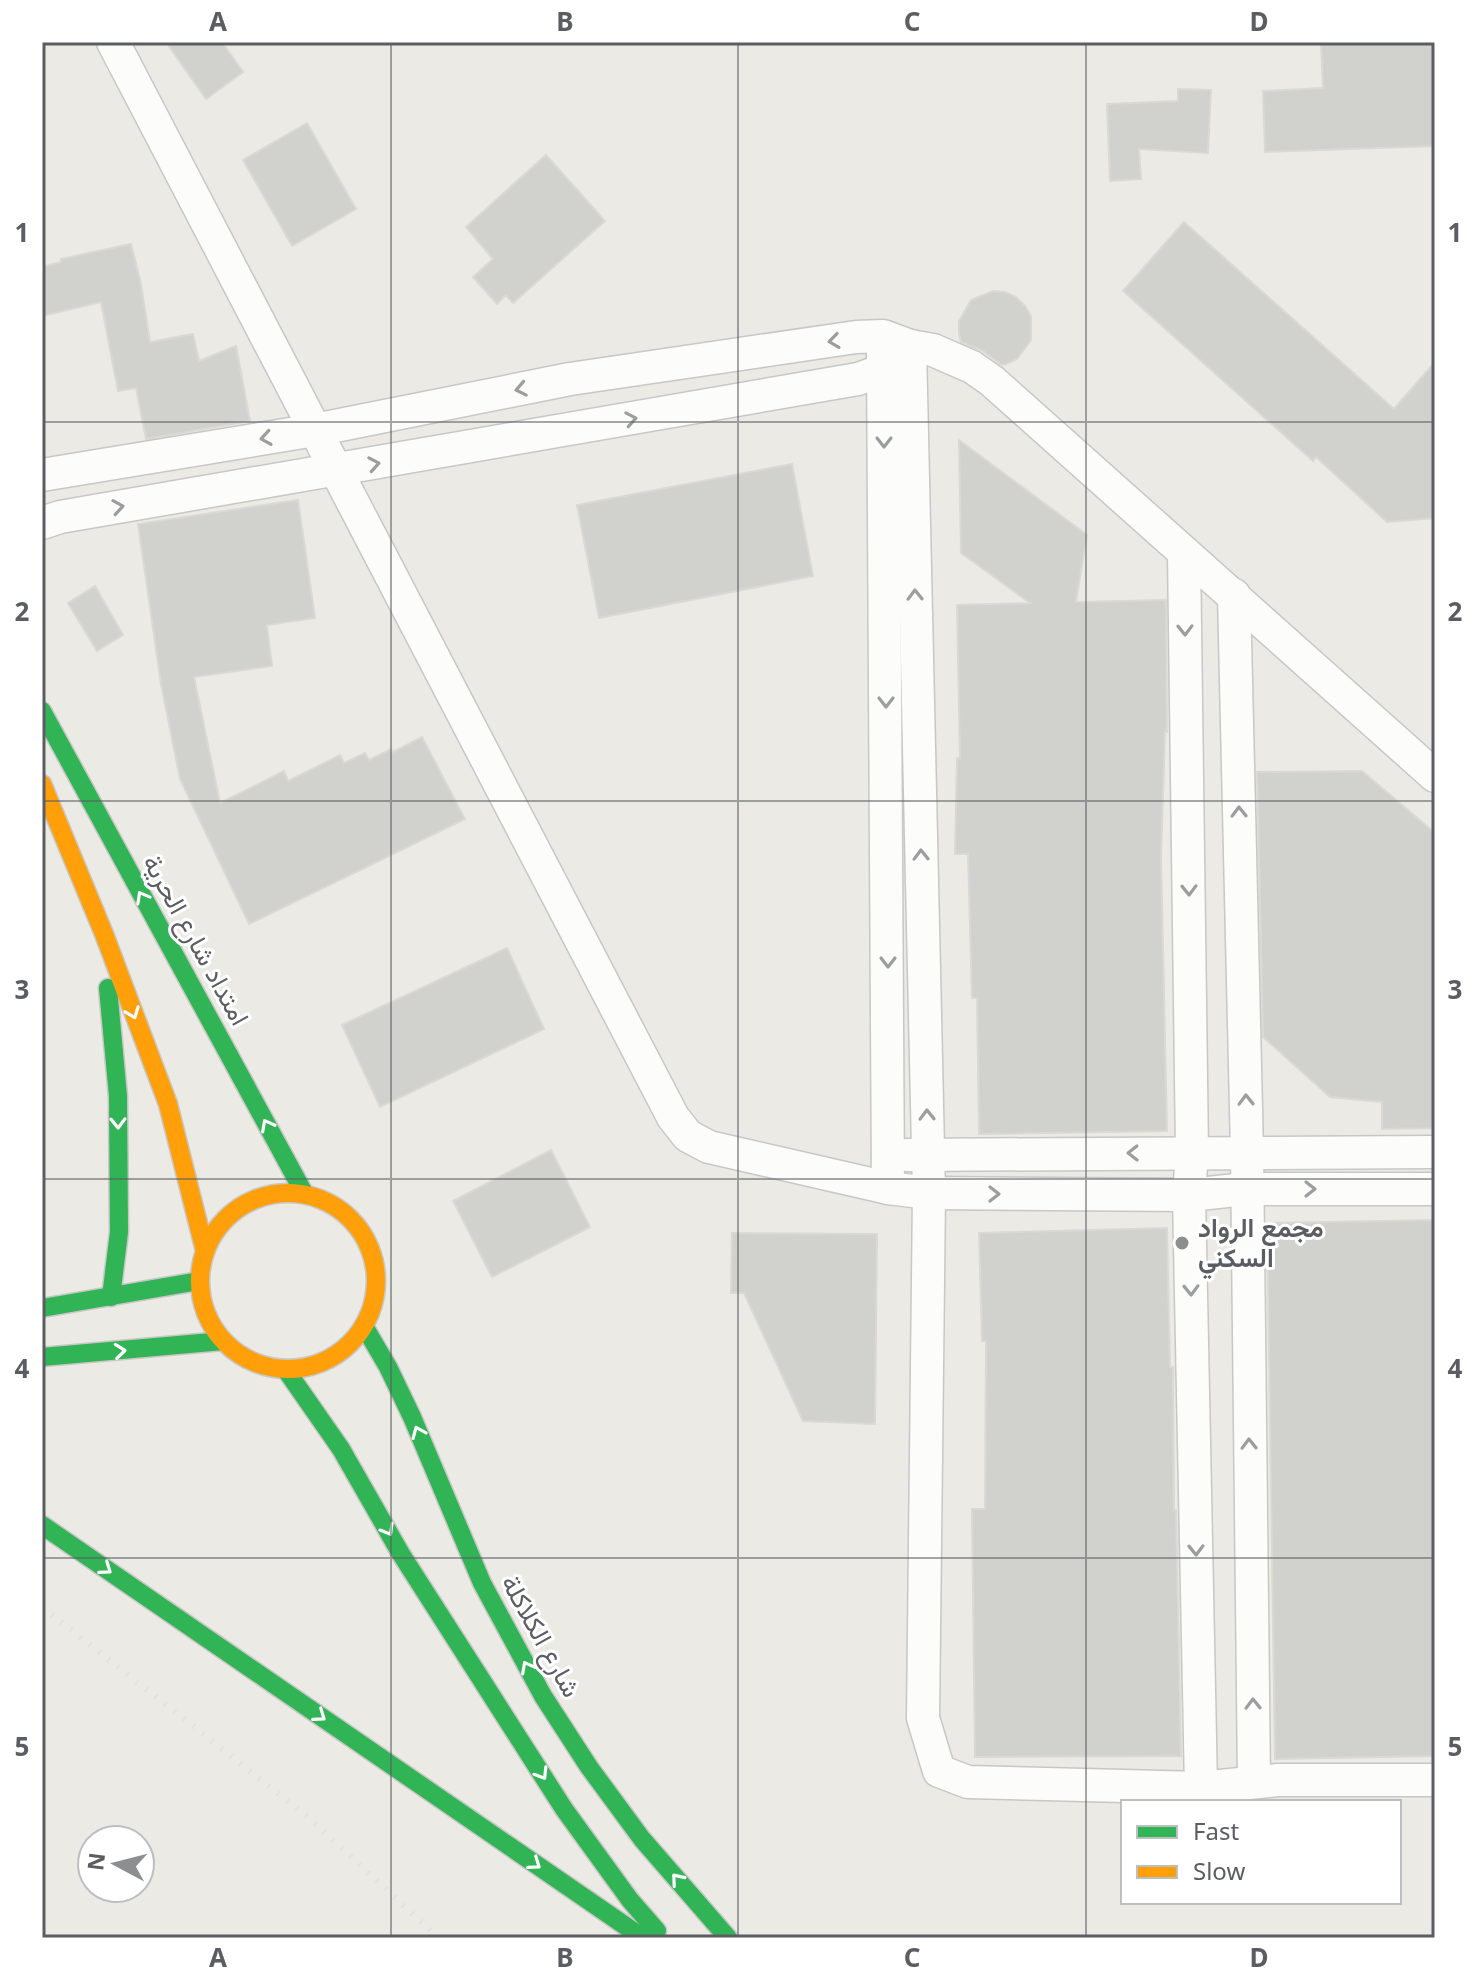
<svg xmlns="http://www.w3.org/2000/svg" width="1477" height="1980" font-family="'Noto Sans',Vazirmatn,sans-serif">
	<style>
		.building { fill: #d1d1ce; stroke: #dad9d4; stroke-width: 2 }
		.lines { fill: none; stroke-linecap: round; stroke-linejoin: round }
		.street-casing { stroke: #c7c7c5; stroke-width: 35 }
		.fast-casing { stroke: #c8c7c6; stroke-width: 21 }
		.slow-casing { stroke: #c8c7c6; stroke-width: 21 }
		.street { stroke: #fcfcfb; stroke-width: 32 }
		.fast { stroke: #30b455; stroke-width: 18 }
		.slow { stroke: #ff9f0a; stroke-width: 18 }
		.rail { stroke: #e2e2e2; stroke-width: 6; stroke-dasharray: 2 10; stroke-linecap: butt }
		.oneway { stroke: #9b9d9f }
		.oneway2 { stroke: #fff }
		.grid { fill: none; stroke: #5b5d62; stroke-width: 2; stroke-opacity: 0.55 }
		.poi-dot { fill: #8d8e90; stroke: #fff; stroke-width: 3 }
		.labels { text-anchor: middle; stroke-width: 6; stroke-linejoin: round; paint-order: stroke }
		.street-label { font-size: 26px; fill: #5b5d62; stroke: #fff }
		.poi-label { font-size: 26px; font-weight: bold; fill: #5b5d62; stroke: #fff; text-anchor: start }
		.neatline { fill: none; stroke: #5b5d62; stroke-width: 3 }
		.grid-label { font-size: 26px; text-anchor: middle; font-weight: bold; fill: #5b5d62 }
	</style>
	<rect width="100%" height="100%" fill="#ebeae5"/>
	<g class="building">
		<path d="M166,42H222L243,72L206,99Z"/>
		<path d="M1321,42H1435V146L1265,152L1263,91L1323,88Z"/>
		<path d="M1178,89L1211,90L1208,153L1139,149L1141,179L1110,181L1107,104L1178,101Z"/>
		<path d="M307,123L356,209L292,246L243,160Z"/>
		<path d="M546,155L605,221L513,303L506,295L497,304L473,277L493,259L466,227Z"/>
		<path d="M1184,222L1394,409L1435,362V518L1387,522L1316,457L1313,461L1123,291Z"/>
		<path d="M131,244L141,284L150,342L193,334L199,361L236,346L250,421L146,439L136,388L118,391L101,302L42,316V267L61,262V259Z"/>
		<path d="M993,291L1005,292L1016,297L1025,306L1031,316V340L1017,359L1006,364L1002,365L983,351L961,342L959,333V321L971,300Z"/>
		<path d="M959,440L1087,535L1076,602L1166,600L1167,732H1165L1161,858L1167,1131L979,1134L977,998H972L968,854H955L957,758H960L957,605L1030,603L961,553Z"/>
		<path d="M792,464L813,576L599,618L577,505Z"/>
		<path d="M298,500L315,618L267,625L272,666L194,677L220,803L284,771L288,781L340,755L344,763L365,753L369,760L391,749L393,752L422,737L465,819L249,924L180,779L161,684L138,524Z"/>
		<path d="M95,586L123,635L97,651L68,603Z"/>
		<path d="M1362,771L1435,833V1128L1382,1129V1102L1330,1097L1263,1037L1257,772Z"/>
		<path d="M507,948L544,1029L380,1107L342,1025Z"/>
		<path d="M551,1150L590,1227L492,1277L453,1201Z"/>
		<path d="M1435,1220V1756L1275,1759L1267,1223Z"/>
		<path d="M1167,1228L1170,1367H1173L1174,1510H1176L1181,1756L975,1757L972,1509H985L986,1341H982L979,1233Z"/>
		<path d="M732,1233L877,1234L875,1424L803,1421L744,1293H731Z"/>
	</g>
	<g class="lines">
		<defs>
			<g id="street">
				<path d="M113,42L673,1117L688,1136L709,1147L888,1188L929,1193L1189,1195L1246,1189H1435"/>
				<path d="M910,346L929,1193L923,1718L939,1771L968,1782L1201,1788L1278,1780H1435"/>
				<path d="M883,352L888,1188"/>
				<path d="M42,475L315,430L570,379L856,337L883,336L910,346L933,350L972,367L992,381L1435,776"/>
				<path d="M42,523L60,517L858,379L895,366L910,346"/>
				<path d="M1184,552L1192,1152L1189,1195L1201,1788"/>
				<path d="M1234,595L1247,1152L1254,1782"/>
				<path d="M906,1155L1435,1152"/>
			</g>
			<g id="fast">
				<path d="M42,711L304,1193"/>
				<path d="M108,988L118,1096L119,1232L111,1297"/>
				<path d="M42,1308L199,1281"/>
				<path d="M364,1326L388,1367L412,1417L482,1583L543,1696L589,1767L642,1839L728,1938"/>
				<path d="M42,1357L223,1341"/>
				<path d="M286,1370L341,1449L401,1554L564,1809L630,1900L657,1931"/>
				<path d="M42,1525L643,1938"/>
			</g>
			<g id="slow">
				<path d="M42,784L104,934L168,1104L205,1251"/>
				<circle cx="288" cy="1281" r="88"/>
			</g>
		</defs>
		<use href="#street" class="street-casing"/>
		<use href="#fast" class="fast-casing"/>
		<use href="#slow" class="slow-casing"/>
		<use href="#street" class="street"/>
		<use href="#fast" class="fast"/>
		<use href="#slow" class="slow"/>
		<path class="rail" d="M42,1607L308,1817L439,1938"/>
	</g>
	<defs><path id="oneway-chevron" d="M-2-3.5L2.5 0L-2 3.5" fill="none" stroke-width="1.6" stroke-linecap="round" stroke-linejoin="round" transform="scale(2)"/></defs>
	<g class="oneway">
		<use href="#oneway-chevron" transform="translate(834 341) rotate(172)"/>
		<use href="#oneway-chevron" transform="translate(521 389) rotate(169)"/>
		<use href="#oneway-chevron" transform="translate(631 419) rotate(-10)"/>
		<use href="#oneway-chevron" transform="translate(266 438) rotate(171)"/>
		<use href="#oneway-chevron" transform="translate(884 442) rotate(90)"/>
		<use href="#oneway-chevron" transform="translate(374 464) rotate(-10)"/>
		<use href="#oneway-chevron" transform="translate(118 507) rotate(-9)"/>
		<use href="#oneway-chevron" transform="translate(915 595) rotate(-91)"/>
		<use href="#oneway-chevron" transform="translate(1185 630) rotate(89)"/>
		<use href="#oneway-chevron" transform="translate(886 702) rotate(90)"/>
		<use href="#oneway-chevron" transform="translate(1239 812) rotate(-91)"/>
		<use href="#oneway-chevron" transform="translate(921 855) rotate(-91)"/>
		<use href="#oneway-chevron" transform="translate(1189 890) rotate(89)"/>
		<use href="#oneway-chevron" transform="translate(888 962) rotate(90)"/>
		<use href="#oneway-chevron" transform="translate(1246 1100) rotate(-91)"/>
		<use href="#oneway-chevron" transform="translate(927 1115) rotate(-91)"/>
		<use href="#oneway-chevron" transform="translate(1133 1153) rotate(179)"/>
		<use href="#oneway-chevron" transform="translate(1310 1189)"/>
		<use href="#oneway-chevron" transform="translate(994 1194)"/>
		<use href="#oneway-chevron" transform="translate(1191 1290) rotate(89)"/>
		<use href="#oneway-chevron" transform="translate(1249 1444) rotate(-91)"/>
		<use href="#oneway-chevron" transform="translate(1196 1550) rotate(89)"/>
		<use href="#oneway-chevron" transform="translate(1253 1704) rotate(-91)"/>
	</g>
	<g class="oneway2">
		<use href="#oneway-chevron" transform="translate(142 897) rotate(-119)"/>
		<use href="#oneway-chevron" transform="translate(133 1013) rotate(69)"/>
		<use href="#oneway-chevron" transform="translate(118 1123) rotate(89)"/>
		<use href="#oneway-chevron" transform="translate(267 1125) rotate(-118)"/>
		<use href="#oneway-chevron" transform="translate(120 1351) rotate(-6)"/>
		<use href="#oneway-chevron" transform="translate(418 1432) rotate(-113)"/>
		<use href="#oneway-chevron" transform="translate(388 1530) rotate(60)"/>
		<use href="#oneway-chevron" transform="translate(106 1569) rotate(35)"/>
		<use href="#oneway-chevron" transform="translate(527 1667) rotate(-118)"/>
		<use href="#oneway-chevron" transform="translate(320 1716) rotate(35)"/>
		<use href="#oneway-chevron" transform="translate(542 1774) rotate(58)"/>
		<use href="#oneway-chevron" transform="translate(535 1864) rotate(35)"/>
		<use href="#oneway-chevron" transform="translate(677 1879) rotate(-130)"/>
	</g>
	<path class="grid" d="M391,42V1938M738,42V1938M1086,42V1938M42,422H1435M42,801H1435M42,1179H1435M42,1558H1435"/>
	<circle class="poi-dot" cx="1182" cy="1243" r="8"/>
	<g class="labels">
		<g class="street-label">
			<text transform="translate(196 940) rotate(61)" y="9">امتداد شارع الحرية</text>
			<text transform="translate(541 1636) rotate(61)" y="9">شارع الكلاكلة</text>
		</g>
		<g class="poi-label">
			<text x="1198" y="1237">مجمع الرواد<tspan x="1198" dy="30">السكني</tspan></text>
		</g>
	</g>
	<rect width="1477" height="1980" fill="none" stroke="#ffffff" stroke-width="88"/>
	<rect x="1121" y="1800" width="280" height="104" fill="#ffffff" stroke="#bdbec0" stroke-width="2"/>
	<rect x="1137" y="1826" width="40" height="12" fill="#30b455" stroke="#bdbec0" stroke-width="2"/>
	<text x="1193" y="1840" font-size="24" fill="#5b5d62">Fast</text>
	<rect x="1137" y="1866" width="40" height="12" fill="#ff9f0a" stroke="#bdbec0" stroke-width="2"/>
	<text x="1193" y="1880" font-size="24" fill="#5b5d62">Slow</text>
	<g transform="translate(116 1864) rotate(277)"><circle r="38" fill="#ffffff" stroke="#bdbec0" stroke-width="2"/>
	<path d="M0-6L14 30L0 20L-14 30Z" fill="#8d8e90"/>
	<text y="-12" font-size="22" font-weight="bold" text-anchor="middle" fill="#5b5d62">N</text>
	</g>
	<rect x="44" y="44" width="1389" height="1892" class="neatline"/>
	<g class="grid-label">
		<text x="218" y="31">A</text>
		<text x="565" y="31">B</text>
		<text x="912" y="31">C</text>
		<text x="1259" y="31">D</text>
		<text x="22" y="242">1</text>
		<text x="1455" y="242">1</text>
		<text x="22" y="621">2</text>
		<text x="1455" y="621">2</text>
		<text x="22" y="999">3</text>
		<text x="1455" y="999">3</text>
		<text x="22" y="1378">4</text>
		<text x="1455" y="1378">4</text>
		<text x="22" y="1756">5</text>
		<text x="1455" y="1756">5</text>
		<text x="218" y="1967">A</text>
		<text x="565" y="1967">B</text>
		<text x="912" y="1967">C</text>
		<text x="1259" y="1967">D</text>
	</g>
</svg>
